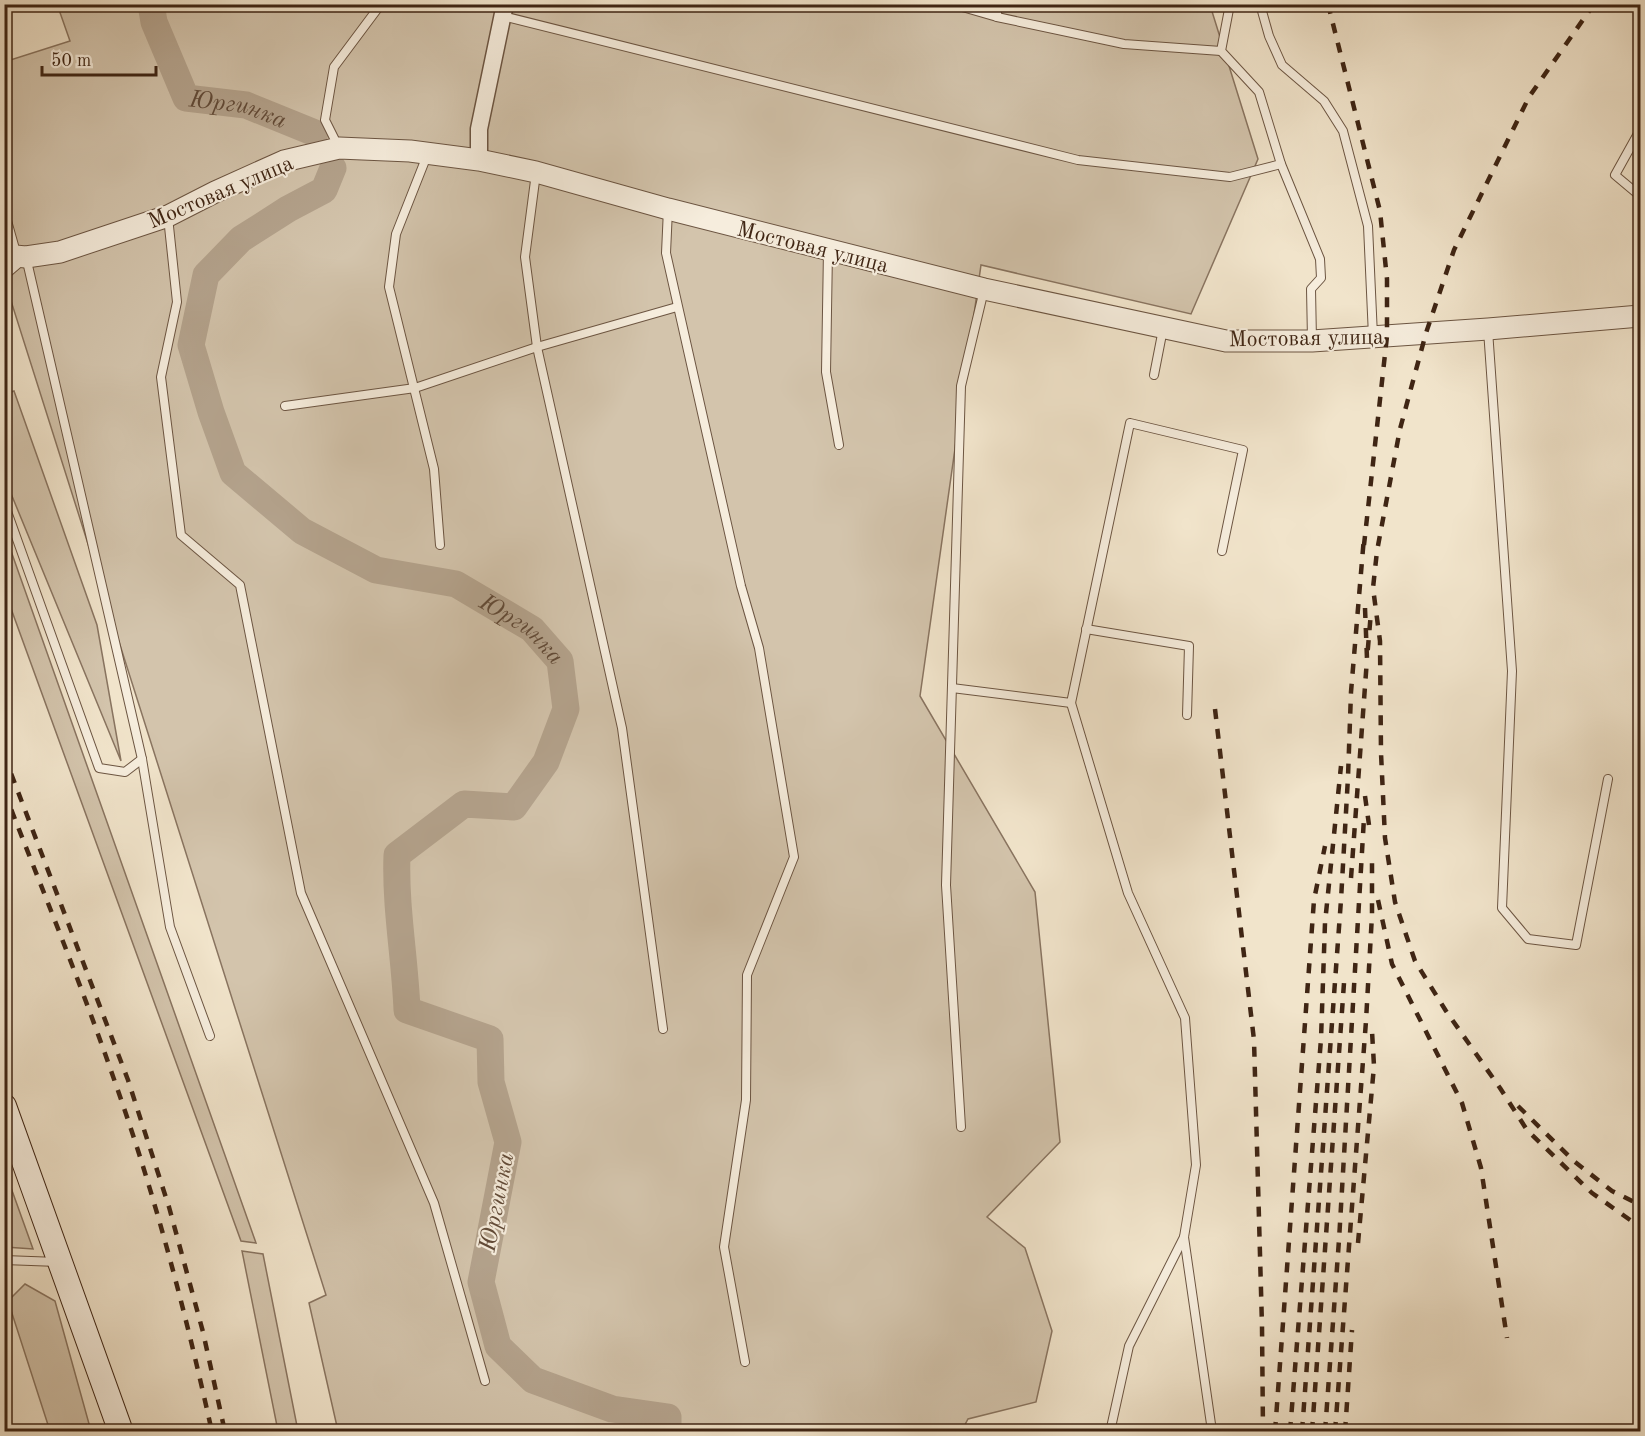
<svg xmlns="http://www.w3.org/2000/svg" width="1645" height="1436" font-family="'Old Standard TT',serif">
	<style>
		.green { fill: #d3c4ac; stroke: #897460; stroke-width: 1.5 }
		.lines { fill: none; stroke-linecap: round; stroke-linejoin: round }
		.river { stroke: #b4a38d; stroke-width: 27 }
		.service-casing { stroke: #6c5542; stroke-width: 10 }
		.minor-casing { stroke: #6c5542; stroke-width: 19 }
		.tertiary-casing { stroke: #6c5542; stroke-width: 23 }
		.secondary-casing { stroke: #3f2514; stroke-width: 26 }
		.service { stroke: #f6eddd; stroke-width: 8 }
		.minor { stroke: #f6eddd; stroke-width: 16 }
		.tertiary { stroke: #f6eddd; stroke-width: 21 }
		.secondary { stroke: #f6eddd; stroke-width: 24 }
		.rail { stroke: #3f2514; stroke-width: 4.5; stroke-dasharray: 10 10; stroke-linecap: butt }
		.labels { text-anchor: middle; stroke-width: 4.5; stroke-linejoin: round; paint-order: stroke }
		.street-label { font-size: 22px; fill: #3f2514; stroke: #f6eddd }
		.water-label { font-size: 24px; font-style: italic; fill: #624b38; stroke: #f6eddd }
	</style>
	<rect width="100%" height="100%" fill="#f1e4cb"/>
	<filter id="stains"><feTurbulence type="fractalNoise" baseFrequency=".00333" numOctaves="4"/><feColorMatrix values="0 0 0 0 .2 0 0 0 0 .09 0 0 0 0 .02 0 0 0 .5 -.17"/></filter>
	<radialGradient id="worn" r=".72"><stop offset=".6" stop-color="#630" stop-opacity="0"/><stop offset="1" stop-color="#630" stop-opacity=".3"/></radialGradient>
	<g class="green">
		<path d="M57,4L1210,5L1258,159L1191,314L981,265L920,696L1035,892L1060,1142L987,1217L1025,1248L1052,1331L1036,1402L968,1419L961,1432L338,1431L309,1303L326,1295L5,282L4,62L70,41Z"/>
		<path d="M14,391L97,625L121,761L5,479V394Z"/>
		<path d="M4,534H5L256,1243L241,1241L5,592Z"/>
		<path d="M4,1171H5L33,1249L5,1247Z"/>
		<path d="M242,1251L263,1254L298,1431H278Z"/>
		<path d="M25,1284L55,1301L91,1431H50L8,1301Z"/>
	</g>
	<g class="lines">
		<g class="river">
			<path id="s1" d="M151,4L154,22L186,98L246,105L315,133"/>
			<path id="s2" d="M333,168L324,190L288,209L241,239L206,275L191,345L211,412L233,473L302,531L376,570L456,584L532,629L560,661L566,709L546,762L514,807L464,804L397,855C395,907 405,958 407,1010L490,1039L491,1082L508,1142L481,1282L498,1346L533,1380L612,1409L668,1417V1432"/>
		</g>
		<defs>
			<g id="service">
				<path d="M952,4L997,17L1124,44L1221,51"/>
				<path d="M997,4V17"/>
				<path d="M1230,4L1221,51L1259,92L1281,164L1320,259L1321,278L1311,289L1312,340"/>
				<path d="M1260,4L1269,36L1282,65L1324,101L1343,131L1368,226L1373,336"/>
				<path d="M1636,8L1640,12"/>
				<path d="M503,16L1078,160L1230,177L1281,164"/>
				<path d="M4,48H7"/>
				<path d="M1640,130L1615,175L1640,196"/>
				<path d="M339,148L325,120L334,67L381,4"/>
				<path d="M428,153L396,234L389,287L434,469L440,545"/>
				<path d="M536,173L525,257L537,347L622,728L663,1029"/>
				<path d="M668,209L666,253L741,586L759,648L794,857L747,975L746,1100L724,1247L745,1362"/>
				<path d="M4,210L17,256"/>
				<path d="M168,217L177,302L161,377L181,535L240,585L301,893L434,1203L485,1381"/>
				<path d="M828,250L826,372L839,445"/>
				<path d="M4,276L26,257L142,759L170,927L210,1036"/>
				<path d="M1488,330L1512,671L1502,908L1528,939L1576,945L1608,779"/>
				<path d="M1154,375L1163,329"/>
				<path d="M285,406L415,388L537,347L677,307"/>
				<path d="M4,503L99,768L125,772L142,759"/>
				<path d="M1086,629L1189,646L1187,715"/>
				<path d="M952,688L1071,703L1130,423L1243,450L1222,551"/>
				<path d="M1071,703L1128,893L1185,1018L1196,1165L1184,1237L1211,1424L1214,1432"/>
				<path d="M961,1127L946,885L961,386L984,290"/>
				<path d="M4,1260L58,1262"/>
				<path d="M1110,1432L1129,1346L1184,1237"/>
			</g>
			<path id="minor" d="M479,160V129L505,4"/>
			<path id="tertiary" d="M4,255L26,257L60,252L168,216L215,192L284,161L339,148L410,151L479,160L536,172L668,209L984,289L1226,341H1312L1488,329L1640,316"/>
			<path id="secondary" d="M4,1106L121,1432"/>
		</defs>
		<use href="#service" class="service-casing"/>
		<use href="#minor" class="minor-casing"/>
		<use href="#tertiary" class="tertiary-casing"/>
		<use href="#secondary" class="secondary-casing"/>
		<use href="#service" class="service"/>
		<use href="#minor" class="minor"/>
		<use href="#tertiary" class="tertiary"/>
		<use href="#secondary" class="secondary"/>
		<g class="rail">
			<path d="M1328,4L1380,211L1387,279V336L1364,545"/>
			<path d="M1594,4L1529,97L1454,250L1426,333L1400,429L1377,551L1373,588L1380,641L1381,753L1385,838L1395,902L1415,961L1446,1011L1500,1088L1527,1130L1592,1193L1640,1227"/>
			<path d="M1365,608L1367,659L1371,612"/>
			<path d="M1215,709L1254,1040L1262,1326L1263,1432"/>
			<path d="M4,755L128,1080L169,1207L203,1332L225,1432"/>
			<path d="M4,791C42,889 82,986 116,1085C156,1198 186,1314 212,1432"/>
			<path d="M1365,796L1369,825"/>
			<path d="M1351,878L1367,659"/>
			<path d="M1378,900L1392,964L1462,1103L1481,1168L1507,1338"/>
			<path d="M1518,1106L1575,1162L1612,1191L1640,1205"/>
			<path d="M1358,1243L1374,1066L1372,1031"/>
			<path d="M1275,1432L1314,900L1325,846"/>
			<path d="M1290,1432L1321,1039L1325,923L1341,766"/>
			<path d="M1302,1432L1341,900L1348,777L1351,692L1364,537"/>
			<path d="M1312,1432L1344,983"/>
			<path d="M1325,1432L1339,1240L1364,818"/>
			<path d="M1335,1432L1366,1021L1372,915V856"/>
			<path d="M1345,1432L1352,1330"/>
		</g>
	</g>
	<g class="labels">
		<g class="street-label">
			<text transform="translate(220 191) rotate(-23)" y="8">Мостовая улица</text>
			<text transform="translate(813 246) rotate(14)" y="8">Мостовая улица</text>
			<text transform="translate(1306 337) rotate(-1)" y="8">Мостовая улица</text>
		</g>
		<g class="water-label">
			<text dy="8" stroke="none"><textPath href="#s1" startOffset="154">Юргинка</textPath></text>
			<text dy="8" stroke="none"><textPath href="#s2" startOffset="712">Юргинка</textPath></text>
			<text transform="translate(496 1202) rotate(-79)" y="8">Юргинка</text>
		</g>
	</g>
	<rect width="1645" height="1436" fill="none" stroke="#f1e4cb" stroke-width="24"/>
	<rect x="6" y="6" width="1633" height="1424" fill="none" stroke="#3f2514" stroke-width="3"/>
	<rect x="12" y="12" width="1621" height="1412" fill="none" stroke="#3f2514" stroke-width="1.5"/>
	<path d="M42 66v9h114v-9" fill="none" stroke="#3f2514" stroke-width="3"/>
	<text x="51" y="66" font-size="18" fill="#3f2514" stroke="#f6eddd" stroke-width="4.5" paint-order="stroke">50 m</text>
	<rect width="100%" height="100%" filter="url(#stains)"/>
	<rect width="100%" height="100%" fill="url(#worn)"/>
</svg>
